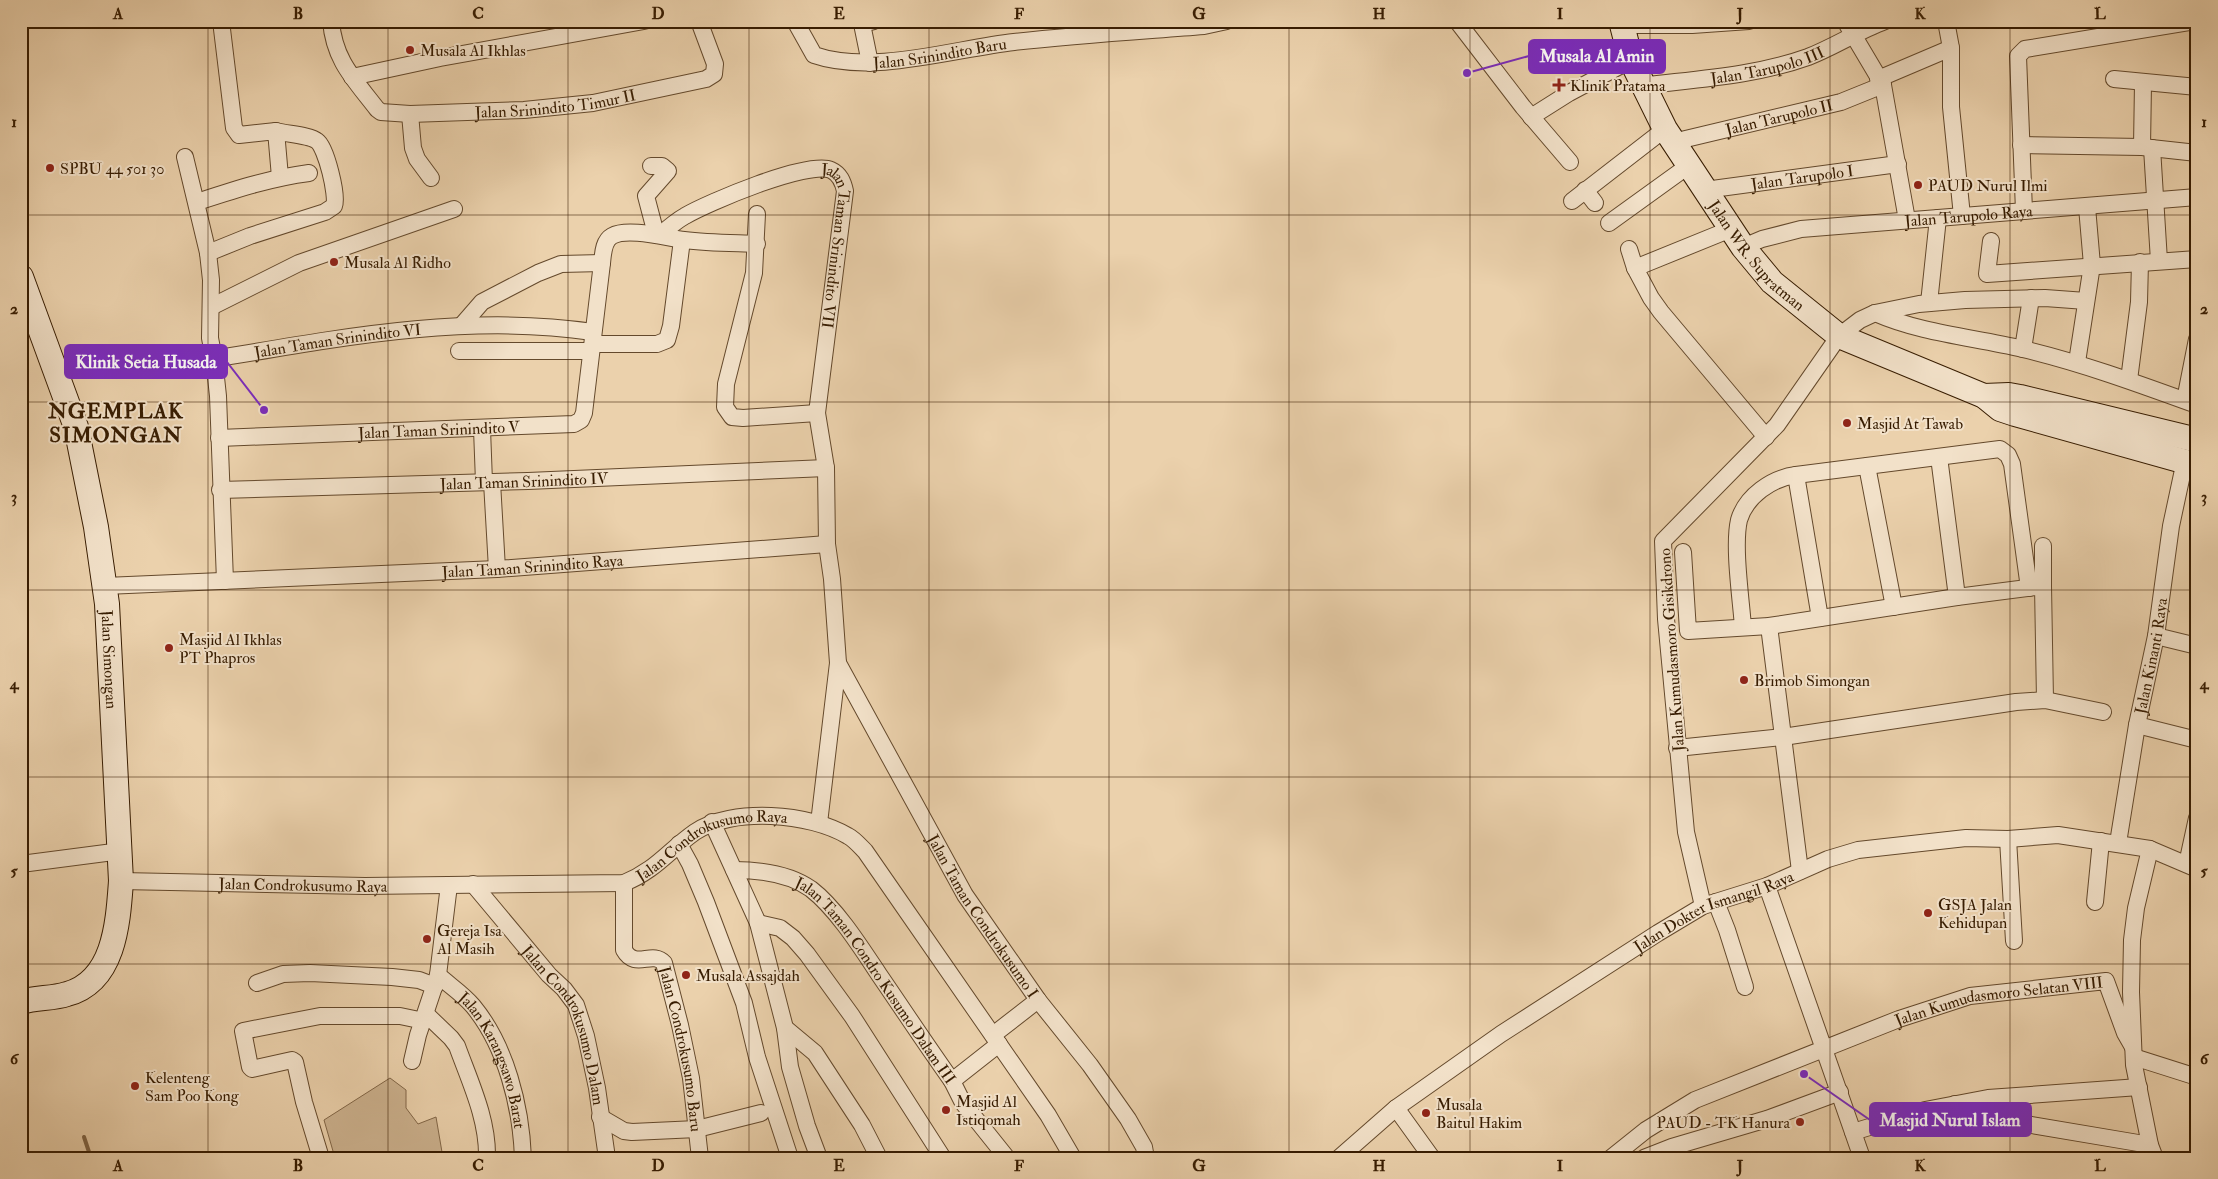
<svg xmlns="http://www.w3.org/2000/svg" width="2218" height="1179" font-family="'IM FELL Double Pica',serif">
	<style>
		.green { fill: #ccb28f; stroke: #826748 }
		.lines { fill: none; stroke-linecap: round; stroke-linejoin: round }
		.stream { stroke: #7e6345; stroke-width: 4 }
		.minor-casing { stroke: #64492c; stroke-width: 18 }
		.secondary-casing { stroke: #371c01; stroke-width: 26 }
		.minor { stroke: #f2e1c9; stroke-width: 16 }
		.secondary { stroke: #f2e1c9; stroke-width: 24 }
		.grid { fill: none; stroke: #371c01; stroke-width: 1; stroke-opacity: 0.55 }
		.poi-dot { fill: #8f2418; stroke: #f2e1c9; stroke-width: 2 }
		.labels { text-anchor: middle; stroke-width: 4; stroke-linejoin: round; paint-order: stroke }
		.poi-label { font-size: 16px; fill: #371c01; stroke: #f2e1c9; text-anchor: start }
		.street-label { font-size: 16px; fill: #371c01; stroke: #f2e1c9 }
		.district-label { font-size: 21px; font-weight: bold; letter-spacing: 1px; fill: #371c01; stroke: #f2e1c9 }
		.leader { fill: none; stroke: #7b2cbf; stroke-width: 2 }
		.callout-dot { fill: #7b2cbf; stroke: #f2e1c9; stroke-width: 2 }
		.callout { fill: #7b2cbf; stroke: #7b2cbf; stroke-width: 2 }
		.callout-label { font-size: 18px; text-anchor: middle; font-weight: bold; fill: #fff }
		.neatline { fill: none; stroke: #371c01; stroke-width: 2 }
		.grid-label { font-size: 16px; text-anchor: middle; font-weight: bold; fill: #371c01 }
	</style>
	<rect width="100%" height="100%" fill="#ebd1ac"/>
	<filter id="stains"><feTurbulence type="fractalNoise" baseFrequency=".004" numOctaves="4"/><feColorMatrix values="0 0 0 0 .2 0 0 0 0 .09 0 0 0 0 .02 0 0 0 .5 -.17"/></filter>
	<radialGradient id="worn" r=".72"><stop offset=".6" stop-color="#630" stop-opacity="0"/><stop offset="1" stop-color="#630" stop-opacity=".3"/></radialGradient>
	<path class="green" d="M390,1078L406,1090V1108L418,1124L436,1117L443,1158H335L324,1120Z"/>
	<g class="lines">
		<path class="stream" d="M84,1137L91,1158"/>
		<defs>
			<g id="minor">
				<path d="M221,21L234,128L239,135L276,131L280,177"/>
				<path id="s1" d="M331,21C334,60 354,79 377,109L381,112L410,114L524,110L593,103L706,79L714,74L715,64L699,21"/>
				<path id="s2" d="M795,21L814,55C872,75 953,49 1014,42C1077,35 1141,31 1204,26L1227,21"/>
				<path d="M1457,21L1523,107L1570,162"/>
				<path d="M1618,21L1621,25H1692L1749,21"/>
				<path d="M1845,21L1883,85L1907,220"/>
				<path d="M1946,21L1951,48V107L1962,216"/>
				<path d="M870,63L862,24L874,21"/>
				<path d="M352,77L440,58L644,21"/>
				<path d="M1878,79L1951,48"/>
				<path d="M2114,79L2197,87"/>
				<path id="s3" d="M1641,86C1697,79 1755,76 1808,57C1834,47 1858,31 1885,21"/>
				<path d="M410,114L413,148L417,159L431,178"/>
				<path d="M1531,117L1569,93L1631,60"/>
				<path id="s4" d="M1673,142L1841,102L1883,85"/>
				<path d="M2021,145L2142,147L2197,153"/>
				<path d="M2142,147L2143,83"/>
				<path d="M2152,148L2159,261"/>
				<path d="M185,157L208,253L211,280L210,338L214,359L218,396L225,581"/>
				<path d="M651,166H662L668,171L646,196L656,234"/>
				<path d="M1585,190L1595,203"/>
				<path id="s5" d="M1705,190L1898,164"/>
				<path d="M1572,201L1665,129"/>
				<path d="M197,202C234,190 270,178 309,173"/>
				<path d="M2024,211L2018,56L2025,49L2195,21"/>
				<path d="M757,214L754,273L726,384L725,407L732,417L743,418L817,413"/>
				<path d="M1609,223L1688,166"/>
				<path d="M1731,229L1635,268L1651,298L1661,312L1766,437"/>
				<path id="s6" d="M660,235C668,228 676,221 685,216C707,203 808,160 831,170C840,174 843,182 845,191L817,413L826,468L827,544L832,579L838,663L819,823"/>
				<path d="M1991,241L1987,274L2197,259"/>
				<path id="s7" d="M1743,247L1762,239L1801,229L2197,197"/>
				<path d="M1629,249L1635,268"/>
				<path d="M208,253L250,236L325,212L334,206C338,196 326,147 317,141C310,135 286,134 276,131"/>
				<path d="M1929,303L1938,218"/>
				<path d="M211,307L299,263L454,209"/>
				<path d="M1875,313C1923,334 1973,337 2023,349C2082,363 2139,384 2197,405"/>
				<path d="M462,325L482,302L538,273L561,264L602,263"/>
				<path d="M593,344H657L667,340L671,326L682,240"/>
				<path d="M2023,349L2031,298"/>
				<path d="M459,351H591"/>
				<path id="s8" d="M214,359C338,338 467,313 593,332"/>
				<path d="M2077,362L2092,265L2087,207"/>
				<path d="M2129,380L2139,302L2140,262"/>
				<path d="M2185,400L2197,339"/>
				<path d="M482,429L484,482"/>
				<path id="s9" d="M219,438L574,424L581,420L584,413L602,263C603,255 603,241 612,236C628,227 667,238 684,240C708,243 733,243 757,244"/>
				<path d="M1939,457L1957,597"/>
				<path d="M1867,466L1894,607"/>
				<path d="M1796,475L1820,618"/>
				<path d="M492,482L497,569"/>
				<path id="s10" d="M220,490L528,481L826,468"/>
				<path d="M1683,552L1688,631L1769,626L1957,597L2043,586L2045,700"/>
				<path id="s11" d="M105,586L497,569L827,544"/>
				<path d="M2043,586V546"/>
				<path d="M1769,626L1800,871"/>
				<path d="M1743,627C1741,599 1733,546 1739,520C1746,496 1772,478 1796,475L2000,449L2008,455L2012,464L2029,588"/>
				<path d="M2156,636L2197,646"/>
				<path id="s12" d="M838,663L965,895L1038,1000L1090,1065L1128,1119L1144,1147L1146,1158"/>
				<path d="M2137,725L2197,740"/>
				<path d="M1677,748L1783,737L2016,702L2045,700L2103,712"/>
				<path d="M712,822L758,923L785,1028L790,1067L807,1126L819,1158"/>
				<path d="M2008,839L2014,941"/>
				<path id="s13" d="M2118,843L2137,725L2156,636L2171,526L2183,470"/>
				<path d="M679,844L690,864L706,902L744,1003L757,1057L790,1158"/>
				<path d="M2150,849L2136,908L2132,940L2131,992L2134,1065L2150,1145L2155,1158"/>
				<path d="M21,864L121,851"/>
				<path d="M2187,864L2197,818"/>
				<path id="s14" d="M734,870C759,870 790,874 811,889C837,909 862,949 880,976C904,1011 927,1046 952,1081L963,1103L1007,1158"/>
				<path id="s15" d="M121,881L365,886L624,883C656,870 668,851 695,832C732,807 810,813 848,836C854,839 860,846 865,851L1048,1115L1073,1158"/>
				<path id="s16" d="M624,883V950C635,970 652,950 664,963L680,1025L691,1078L700,1158"/>
				<path id="s17" d="M473,884L549,975L564,989L576,1005L586,1036L597,1088L607,1158"/>
				<path d="M1767,886L1862,1158"/>
				<path d="M1716,902L1727,930L1745,987"/>
				<path d="M2095,902L2101,841"/>
				<path d="M1703,906L1686,832L1666,619L1663,541L1777,425L1839,336L1860,320L1875,313L1919,304L1965,300L2045,298L2086,301"/>
				<path d="M758,923L780,928L793,938L807,954L852,1016L943,1158"/>
				<path id="s18" d="M438,975C449,985 463,994 473,1006C506,1046 521,1106 523,1158"/>
				<path d="M257,983L283,974L310,973L392,977L419,980L435,986"/>
				<path d="M426,1014L451,1038L457,1046C470,1082 488,1119 487,1158"/>
				<path d="M785,1028L815,1053L862,1125L879,1158"/>
				<path d="M993,1035L1038,1000"/>
				<path d="M2134,1057L2197,1077"/>
				<path d="M412,1061L418,1035L438,975L449,885"/>
				<path d="M952,1081L999,1044"/>
				<path d="M1955,1104L1996,1119L2150,1145"/>
				<path d="M1396,1108L1432,1158"/>
				<path d="M600,1117L624,1131L632,1132L697,1129L761,1113"/>
				<path d="M1853,1132L1925,1110L1988,1098L2139,1087"/>
				<path d="M321,1158L304,1102L295,1062L292,1060L252,1069L250,1067L243,1031L320,1016H400L424,1021"/>
				<path id="s19" d="M1339,1158L1396,1108L1501,1034L1658,933L1703,906L1767,886L1828,859L1858,850L1966,838L2008,839L2058,835L2150,849L2197,869"/>
				<path id="s20" d="M1611,1158L1646,1130L1695,1100L1899,1019L1970,996L2106,981L2125,1033L2133,1047"/>
				<path d="M1644,1158L1672,1147L1767,1119L1840,1092"/>
			</g>
			<g id="secondary">
				<path id="s21" d="M1621,21L1631,60L1665,129L1743,247L1772,282L1839,336L1984,396L2000,409L2015,414L2197,465"/>
				<path id="s22" d="M21,277L76,427L96,527L107,604L121,881C118,922 115,981 67,994C52,999 36,997 21,1002"/>
				<path d="M1984,396L2009,395L2020,397L2197,440"/>
			</g>
		</defs>
		<use href="#minor" class="minor-casing"/>
		<use href="#secondary" class="secondary-casing"/>
		<use href="#minor" class="minor"/>
		<use href="#secondary" class="secondary"/>
	</g>
	<path class="grid" d="M208,21V1158M388,21V1158M568,21V1158M749,21V1158M929,21V1158M1109,21V1158M1289,21V1158M1470,21V1158M1650,21V1158M1830,21V1158M2010,21V1158M21,215H2197M21,402H2197M21,590H2197M21,777H2197M21,964H2197"/>
	<g class="poi-dot">
		<circle cx="410" cy="50" r="5"/>
		<path d="M1556.5 77.5h5v5h5v5h-5v5h-5v-5h-5v-5h5z"/>
		<circle cx="50" cy="168" r="5"/>
		<circle cx="1918" cy="185" r="5"/>
		<circle cx="334" cy="262" r="5"/>
		<circle cx="1847" cy="423" r="5"/>
		<circle cx="169" cy="648" r="5"/>
		<circle cx="1744" cy="680" r="5"/>
		<circle cx="1928" cy="913" r="5"/>
		<circle cx="427" cy="939" r="5"/>
		<circle cx="686" cy="975" r="5"/>
		<circle cx="135" cy="1086" r="5"/>
		<circle cx="946" cy="1110" r="5"/>
		<circle cx="1426" cy="1113" r="5"/>
		<circle cx="1800" cy="1122" r="5"/>
	</g>
	<g class="labels">
		<g class="poi-label">
			<text x="420" y="56">Musala Al Ikhlas</text>
			<text x="1570" y="91">Klinik Pratama</text>
			<text x="60" y="174">SPBU 44 501 30</text>
			<text x="1928" y="191">PAUD Nurul Ilmi</text>
			<text x="344" y="268">Musala Al Ridho</text>
			<text x="1857" y="429">Masjid At Tawab</text>
			<text x="179" y="645">Masjid Al Ikhlas<tspan x="179" dy="18">PT Phapros</tspan></text>
			<text x="1754" y="686">Brimob Simongan</text>
			<text x="1938" y="910">GSJA Jalan<tspan x="1938" dy="18">Kehidupan</tspan></text>
			<text x="437" y="936">Gereja Isa<tspan x="437" dy="18">Al Masih</tspan></text>
			<text x="696" y="981">Musala Assajdah</text>
			<text x="145" y="1083">Kelenteng<tspan x="145" dy="18">Sam Poo Kong</tspan></text>
			<text x="956" y="1107">Masjid Al<tspan x="956" dy="18">Istiqomah</tspan></text>
			<text x="1436" y="1110">Musala<tspan x="1436" dy="18">Baitul Hakim</tspan></text>
			<text x="1790" y="1128" text-anchor="end">PAUD - TK Hanura</text>
		</g>
		<g class="street-label">
			<text dy="6" stroke="none"><textPath href="#s2" startOffset="166">Jalan Srinindito Baru</textPath></text>
			<text dy="6" stroke="none"><textPath href="#s3" startOffset="128">Jalan Tarupolo III</textPath></text>
			<text dy="6" stroke="none"><textPath href="#s1" startOffset="281">Jalan Srinindito Timur II</textPath></text>
			<text dy="6" stroke="none"><textPath href="#s4" startOffset="109">Jalan Tarupolo II</textPath></text>
			<text dy="6" stroke="none"><textPath href="#s5" startOffset="98">Jalan Tarupolo I</textPath></text>
			<text dy="6" stroke="none"><textPath href="#s7" startOffset="229">Jalan Tarupolo Raya</textPath></text>
			<text dy="6" stroke="none"><textPath href="#s6" startOffset="264">Jalan Taman Srinindito VII</textPath></text>
			<text dy="6" stroke="none"><textPath href="#s21" startOffset="274">Jalan WR. Supratman</textPath></text>
			<text dy="6" stroke="none"><textPath href="#s8" startOffset="125">Jalan Taman Srinindito VI</textPath></text>
			<text dy="6" stroke="none"><textPath href="#s9" startOffset="220">Jalan Taman Srinindito V</textPath></text>
			<text dy="6" stroke="none"><textPath href="#s10" startOffset="304">Jalan Taman Srinindito IV</textPath></text>
			<text dy="6" stroke="none"><textPath href="#s11" startOffset="428">Jalan Taman Srinindito Raya</textPath></text>
			<text transform="translate(1671 650) rotate(-94)" y="6">Jalan Kumudasmoro Gisikdrono</text>
			<text dy="6" stroke="none"><textPath href="#s13" startOffset="190">Jalan Kinanti Raya</textPath></text>
			<text dy="6" stroke="none"><textPath href="#s22" startOffset="395">Jalan Simongan</textPath></text>
			<text dy="6" stroke="none"><textPath href="#s15" startOffset="602">Jalan Condrokusumo Raya</textPath></text>
			<text dy="6" stroke="none"><textPath href="#s15" startOffset="182">Jalan Condrokusumo Raya</textPath></text>
			<text dy="6" stroke="none"><textPath href="#s19" startOffset="451">Jalan Dokter Ismangil Raya</textPath></text>
			<text dy="6" stroke="none"><textPath href="#s12" startOffset="292">Jalan Taman Condrokusumo I</textPath></text>
			<text dy="6" stroke="none"><textPath href="#s14" startOffset="192">Jalan Taman Condro Kusumo Dalam III</textPath></text>
			<text dy="6" stroke="none"><textPath href="#s20" startOffset="424">Jalan Kumudasmoro Selatan VIII</textPath></text>
			<text dy="6" stroke="none"><textPath href="#s17" startOffset="172">Jalan Condrokusumo Dalam</textPath></text>
			<text dy="6" stroke="none"><textPath href="#s16" startOffset="200">Jalan Condrokusumo Baru</textPath></text>
			<text dy="6" stroke="none"><textPath href="#s18" startOffset="105">Jalan Karangsawo Barat</textPath></text>
		</g>
		<g class="district-label">
			<text x="116" y="418">NGEMPLAK<tspan x="116" dy="24">SIMONGAN</tspan></text>
		</g>
	</g>
	<path class="leader" d="M1467 73L1529 56M264 410L227 362M1804 1074L1870 1120"/>
	<g class="callout-dot">
		<circle cx="1467" cy="73" r="5"/>
		<circle cx="264" cy="410" r="5"/>
		<circle cx="1804" cy="1074" r="5"/>
	</g>
	<g class="callout">
		<rect x="1529" y="40" width="136" height="33" rx="5"/>
		<rect x="65" y="345" width="162" height="33" rx="5"/>
		<rect x="1870" y="1103" width="161" height="33" rx="5"/>
	</g>
	<g class="callout-label">
		<text x="1597" y="62">Musala Al Amin</text>
		<text x="146" y="368">Klinik Setia Husada</text>
		<text x="1950" y="1126">Masjid Nurul Islam</text>
	</g>
	<rect width="2218" height="1179" fill="none" stroke="#ebd1ac" stroke-width="55"/>
	<rect x="28" y="28" width="2162" height="1124" class="neatline"/>
	<g class="grid-label">
		<text x="118" y="19">A</text>
		<text x="298" y="19">B</text>
		<text x="478" y="19">C</text>
		<text x="658" y="19">D</text>
		<text x="839" y="19">E</text>
		<text x="1019" y="19">F</text>
		<text x="1199" y="19">G</text>
		<text x="1379" y="19">H</text>
		<text x="1560" y="19">I</text>
		<text x="1740" y="19">J</text>
		<text x="1920" y="19">K</text>
		<text x="2100" y="19">L</text>
		<text x="14" y="127">1</text>
		<text x="2204" y="127">1</text>
		<text x="14" y="314">2</text>
		<text x="2204" y="314">2</text>
		<text x="14" y="502">3</text>
		<text x="2204" y="502">3</text>
		<text x="14" y="689">4</text>
		<text x="2204" y="689">4</text>
		<text x="14" y="876">5</text>
		<text x="2204" y="876">5</text>
		<text x="14" y="1064">6</text>
		<text x="2204" y="1064">6</text>
		<text x="118" y="1171">A</text>
		<text x="298" y="1171">B</text>
		<text x="478" y="1171">C</text>
		<text x="658" y="1171">D</text>
		<text x="839" y="1171">E</text>
		<text x="1019" y="1171">F</text>
		<text x="1199" y="1171">G</text>
		<text x="1379" y="1171">H</text>
		<text x="1560" y="1171">I</text>
		<text x="1740" y="1171">J</text>
		<text x="1920" y="1171">K</text>
		<text x="2100" y="1171">L</text>
	</g>
	<rect width="100%" height="100%" filter="url(#stains)"/>
	<rect width="100%" height="100%" fill="url(#worn)"/>
</svg>
